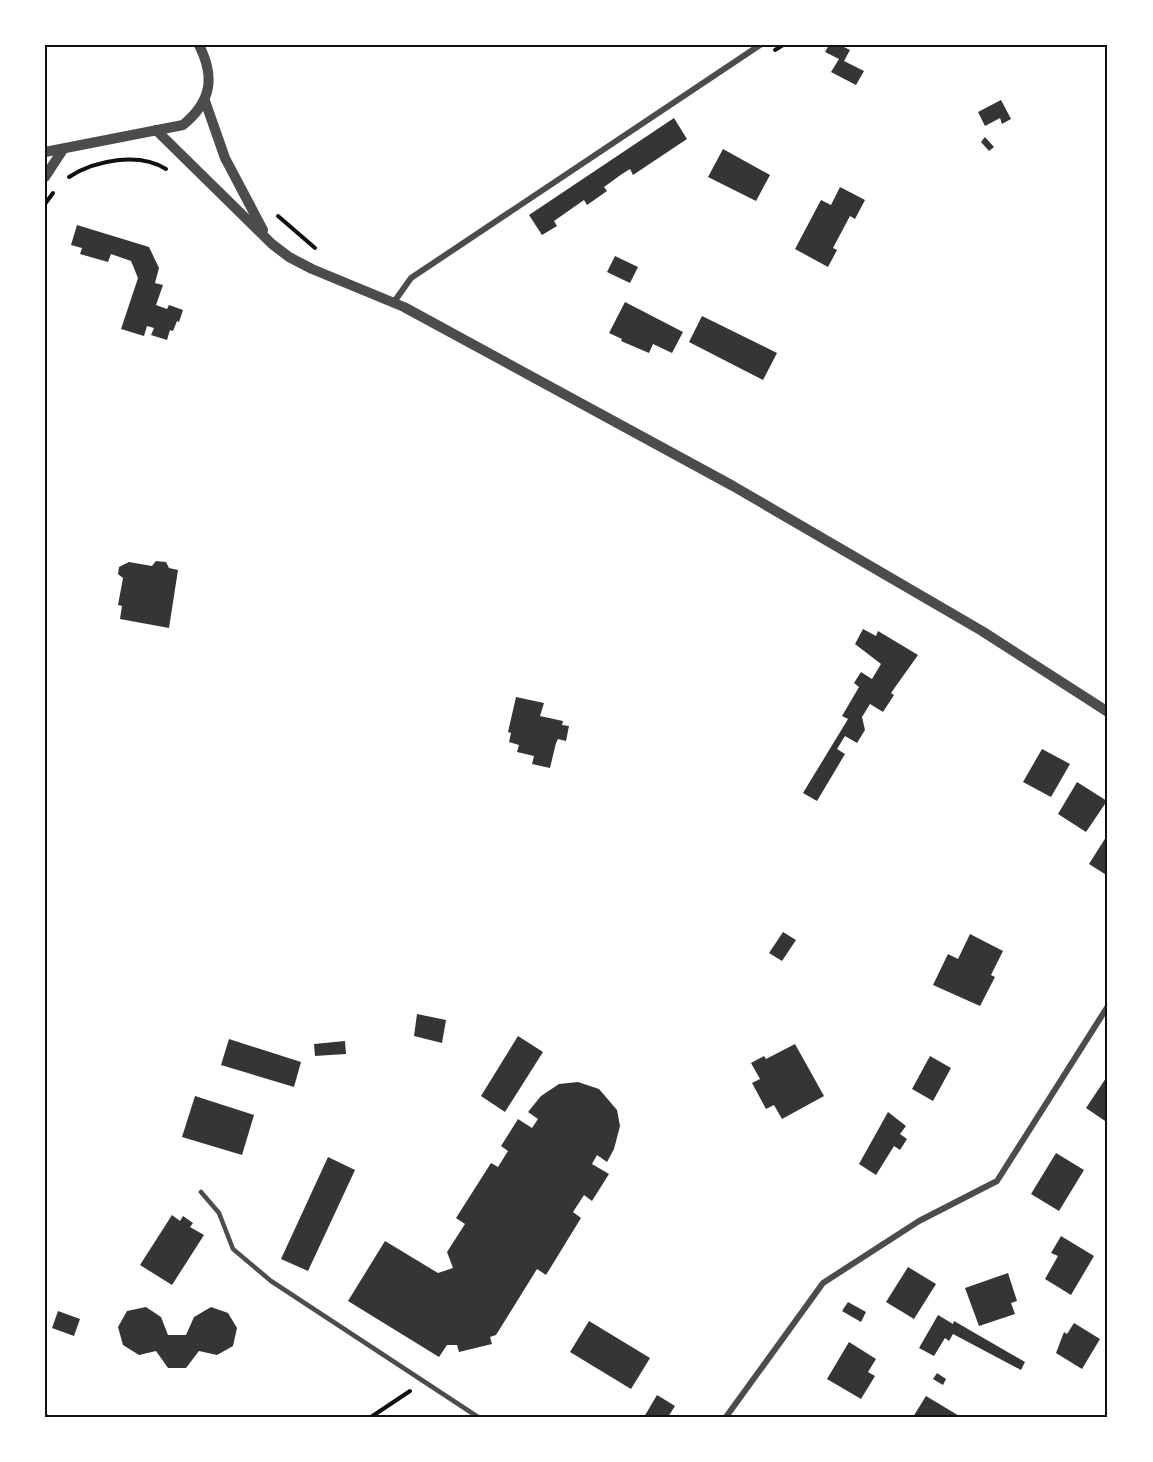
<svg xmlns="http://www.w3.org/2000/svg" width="1153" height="1462" font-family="'Noto Sans',sans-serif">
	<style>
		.building { fill: #353535 }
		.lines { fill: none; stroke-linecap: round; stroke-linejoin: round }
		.path { stroke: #111; stroke-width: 4 }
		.service { stroke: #4c4c4c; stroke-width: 4.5 }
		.minor { stroke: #4c4c4c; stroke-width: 6 }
		.tertiary { stroke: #4c4c4c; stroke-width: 10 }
		.neatline { fill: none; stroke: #111; stroke-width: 2 }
	</style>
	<rect width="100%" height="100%" fill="#fff"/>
	<g class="building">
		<path d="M829,45H840L850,50L844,61L864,71L856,85L831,72L839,59L825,52Z"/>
		<path d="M1001,100L1011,119L1002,124L1000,118L985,126L978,112Z"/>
		<path d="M674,118L687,139L633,175L630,169L622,174L604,187L607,191L587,205L584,200L554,221L557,226L542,235L529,215Z"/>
		<path d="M985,137L994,147L989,151L981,142Z"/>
		<path d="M723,149L770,175L756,201L708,177Z"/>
		<path d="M840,187L865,200L855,219L850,216L833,248L837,250L828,267L795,249L821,200L831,205Z"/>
		<path d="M77,225L149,247L159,268L155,283L163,285L156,305L167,309L169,305L183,310L179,322L177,321L173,331L170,330L167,340L151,335L154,328L147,326L144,336L121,329L138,278L131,261L111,254L108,262L80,254L82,248L71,245Z"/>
		<path d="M615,256L638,267L630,283L607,272Z"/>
		<path d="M625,302L683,332L672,353L653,344L649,353L621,341L622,339L609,333Z"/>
		<path d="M702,316L777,353L763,380L689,342Z"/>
		<path d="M156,561L166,562L169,568L178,570L169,628L120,619L122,606L118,605L123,578L118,574L119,567L129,562L152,566Z"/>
		<path d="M863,629L876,636L878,631L918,655L891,693L894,695L883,712L870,704L862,717L865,730L857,743L845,736L837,749L845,754L817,801L803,793L848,719L842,716L859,687L854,683L861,672L872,679L881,664L855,644Z"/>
		<path d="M516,697L544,703L540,716L563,721L562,725L569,726L566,741L558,739L556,743L550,768L532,764L534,756L517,752L519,745L509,742L511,733L508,732Z"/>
		<path d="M1042,749L1070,764L1051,797L1023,782Z"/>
		<path d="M1077,782L1107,801L1086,832L1058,814Z"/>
		<path d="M1108,834V876L1089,864Z"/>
		<path d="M783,932L796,940L782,961L769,953Z"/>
		<path d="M970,934L1003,951L991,975L995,977L980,1006L933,985L948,954L958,959Z"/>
		<path d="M417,1014L446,1020L442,1043L414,1036Z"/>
		<path d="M518,1036L543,1052L505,1112L481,1096Z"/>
		<path d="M229,1039L301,1062L294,1087L221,1065Z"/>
		<path d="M345,1041L346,1054L315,1056L314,1044Z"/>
		<path d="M795,1044L824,1096L782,1119L774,1105L766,1109L752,1083L760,1079L751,1063L764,1056L766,1059Z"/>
		<path d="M930,1056L951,1068L933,1101L912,1089Z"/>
		<path d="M1108,1075V1123L1086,1108Z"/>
		<path d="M578,1082L599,1089L617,1110L620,1126L614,1149L607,1162L597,1155L592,1164L609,1174L592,1201L584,1195L573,1212L581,1218L546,1275L537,1269L496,1335L490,1337L492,1344L459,1352L457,1345H447L439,1357L348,1301L385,1241L438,1273L453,1268L447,1252L465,1224L456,1218L491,1163L498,1167L508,1151L501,1146L518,1119L532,1128L538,1119L528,1112L541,1096L559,1084Z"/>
		<path d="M195,1096L254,1115L242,1155L182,1137Z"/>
		<path d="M888,1112L906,1126L900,1134L907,1139L900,1150L894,1146L876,1175L859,1164Z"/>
		<path d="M1056,1153L1084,1170L1059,1211L1031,1194Z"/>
		<path d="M328,1157L355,1170L308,1271L281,1259Z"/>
		<path d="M172,1215L180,1221L183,1216L193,1223L190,1227L204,1235L172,1285L140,1265Z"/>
		<path d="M1061,1236L1094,1256L1071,1295L1045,1279L1058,1256L1051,1253Z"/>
		<path d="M908,1267L936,1284L914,1319L886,1302Z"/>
		<path d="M1008,1273L1017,1301L1011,1303L1015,1314L979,1326L965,1288Z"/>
		<path d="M848,1302L866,1312L861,1322L842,1311Z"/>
		<path d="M146,1307L161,1317L168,1335H186L194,1317L211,1307L228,1313L237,1328L233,1346L217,1355L199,1351L186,1368H168L156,1351L139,1355L123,1345L118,1327L127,1311Z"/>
		<path d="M58,1311L80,1319L74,1336L52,1328Z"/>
		<path d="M938,1315L953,1324L954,1321L1025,1362L1021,1370L953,1334L949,1341L945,1338L934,1356L919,1348Z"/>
		<path d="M589,1321L650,1358L631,1389L570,1352Z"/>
		<path d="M1074,1323L1100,1339L1082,1369L1056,1353L1064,1332L1067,1334Z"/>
		<path d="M849,1342L876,1359L868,1372L875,1376L861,1399L827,1379Z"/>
		<path d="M937,1373L946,1379L943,1385L933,1379Z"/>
		<path d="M657,1395L675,1406L668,1417H644Z"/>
		<path d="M926,1396L961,1417H913Z"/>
	</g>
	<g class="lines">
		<g class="path">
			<path d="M775,50L783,45"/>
			<path d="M69,177C95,160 139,152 166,169"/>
			<path d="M45,204L53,193"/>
			<path d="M278,216L315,248"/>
			<path d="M45,1416L48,1417"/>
			<path d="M371,1417L410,1391"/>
		</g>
		<path class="service" d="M201,1192L219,1213L233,1249L271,1281L478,1417"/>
		<g class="minor">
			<path d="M394,302L411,278L760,45"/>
			<path d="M726,1417L823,1283L919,1221L997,1181L1108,1006"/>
		</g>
		<g class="tertiary">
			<path d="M205,101L225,158L263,230"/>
			<path d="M156,130L272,244L289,257L312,269L404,307L733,486L982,631L1108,712"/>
			<path d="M45,152L183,125C212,101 215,77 199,45"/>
			<path d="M45,177L62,151"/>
		</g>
	</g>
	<rect width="1153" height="1462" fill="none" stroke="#ffffff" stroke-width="93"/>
	<rect x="46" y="46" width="1060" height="1370" class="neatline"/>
</svg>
